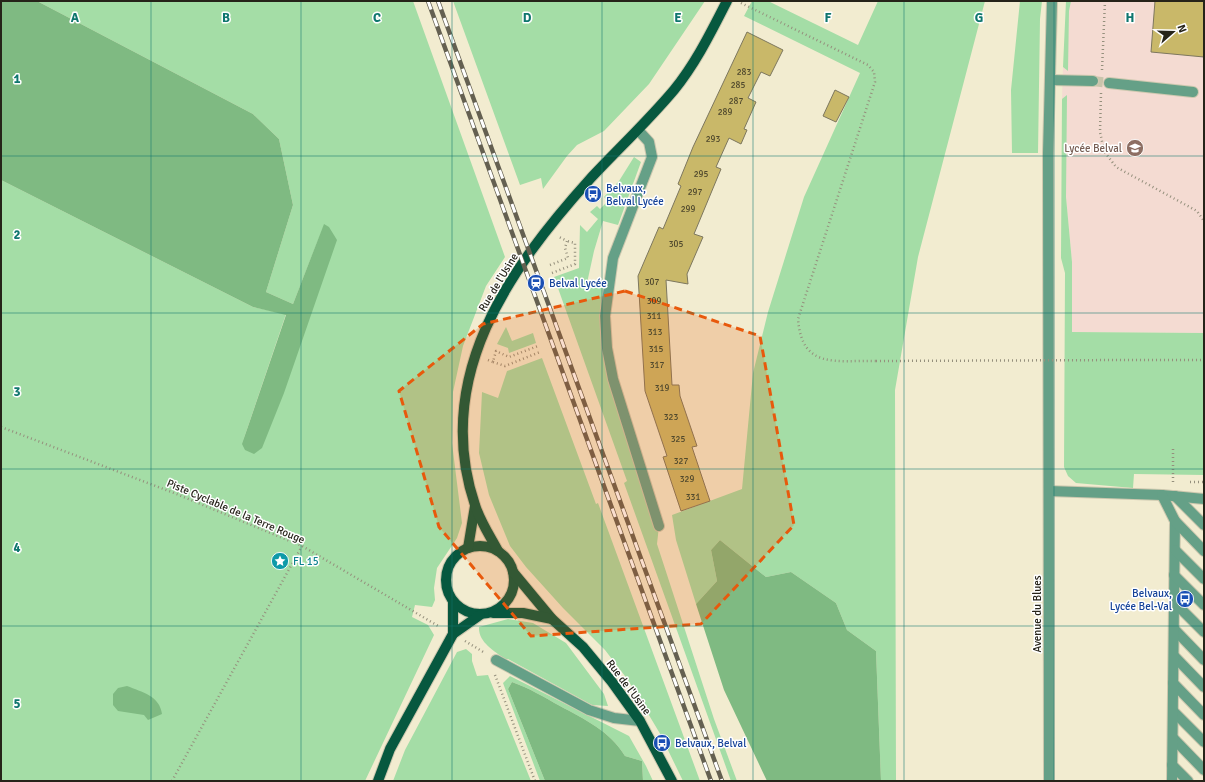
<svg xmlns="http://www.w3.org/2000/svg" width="1205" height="782" font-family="Signika,sans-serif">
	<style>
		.education { fill: #f4dbd2 }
		.green { fill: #a4dda6 }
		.forest { fill: #7fba82 }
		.building { fill: #c9b869; stroke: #7d775e }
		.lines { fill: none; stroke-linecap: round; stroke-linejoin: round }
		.minor-tunnel { stroke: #c9c4ab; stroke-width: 10; stroke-dasharray: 10 5; stroke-linecap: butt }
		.minor-casing { stroke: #cdc8af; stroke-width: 12 }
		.major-casing { stroke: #cdc8af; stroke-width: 12 }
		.path { stroke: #95907d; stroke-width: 2.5; stroke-dasharray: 1 3; stroke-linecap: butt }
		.minor { stroke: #65a087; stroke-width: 10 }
		.major { stroke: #07583f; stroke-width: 10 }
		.rail-casing { stroke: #646051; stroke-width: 4.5 }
		.rail { stroke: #fff; stroke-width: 3; stroke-dasharray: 9; stroke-linecap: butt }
		.path-bridge { stroke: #95907d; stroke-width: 2.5; stroke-dasharray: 1 3; stroke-linecap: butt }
		.marked { fill: #e8590c; fill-opacity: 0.2; stroke: #e8590c; stroke-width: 3; stroke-dasharray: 8 5; stroke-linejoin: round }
		.grid { fill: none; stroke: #0f766e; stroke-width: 1; stroke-opacity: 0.55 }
		.labels { text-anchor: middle; stroke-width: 3; stroke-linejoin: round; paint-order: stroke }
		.number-label { font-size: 9px; fill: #4f482d }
		.education-label { font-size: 11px; fill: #785e54; stroke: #fff; text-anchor: end }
		.transit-label { font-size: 11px; fill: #164399; stroke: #fff; text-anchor: start }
		.street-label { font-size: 11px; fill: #262319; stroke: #fff }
		.culture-label { font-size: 11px; fill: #0d838f; stroke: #fff; text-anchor: start }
		.grid-label { font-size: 13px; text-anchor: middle; font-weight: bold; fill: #0f766e; stroke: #fff; stroke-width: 3; stroke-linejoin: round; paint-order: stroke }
	</style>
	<rect width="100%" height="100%" fill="#f2ecd0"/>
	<path class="education" d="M1071,1H1204V333L1072,332V262L1066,197L1062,99L1063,67L1067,70L1069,11Z"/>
	<g class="green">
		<path d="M37,1H413L505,257L486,286L463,346L453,392L452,443L462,523L457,538L437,568L434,588L435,600L432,607L415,605L412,617L428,625L434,635L365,781H1V180L253,307L286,314L242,444L324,225L293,304L266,292L293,205L279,139L253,114Z"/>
		<path d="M453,1H705L649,84L604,131L577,145L567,156L543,189L541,178L520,185Z"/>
		<path d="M752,1H768L858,45L878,1H985L918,257L895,390L896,781H881L876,651L847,630L836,603L791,572L766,577L720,540L711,550L717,581L696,604L676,540L672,515L742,489L753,373L768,312L804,197L860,73L744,16Z"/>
		<path d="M1020,1H1042L1040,19L1038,153H1012L1011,90Z"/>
		<path d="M1066,1H1071L1069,11L1068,71L1063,67Z"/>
		<path d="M1067,95L1066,197L1072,262V332L1204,333V475L1134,474L1133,488L1076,483L1068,476L1064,467L1065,273L1061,258L1062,99Z"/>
		<path d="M634,157L641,162L618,225L603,221L594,251L587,283L608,287L607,348L659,526L657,544L714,719L737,781H731L624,483L627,481L554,277L579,268L580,225L587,232L598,219L590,212L597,206L600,209L608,201L604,197L619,181Z"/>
		<path d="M506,327L512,341L533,333L536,343L509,353L508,348L497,344Z"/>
		<path d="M542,358L596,504L598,503L700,781H683L666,746L671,744L667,735L662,737L628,680L605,650L563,608L526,567L510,546L489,495L479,453L482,392L498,398L507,371Z"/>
		<path d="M508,619L533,623L566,643L604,694L608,706L592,705L508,659H505C494,651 478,642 479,627Z"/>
		<path d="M466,649L472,654V661L477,676L488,675L531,781H393L405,750L457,652Z"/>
		<path d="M510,676L629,736L646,766L653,781H643L642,761L625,756C610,731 584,719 560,706C544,697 529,688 512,682L508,689L545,781H540L503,683Z"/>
	</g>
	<g class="forest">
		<path d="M1,1H37L253,114L279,139L293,205L266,292L293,304L324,224L329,227L337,240L284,393L262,448L254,454L245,450L242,444L286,315L253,307L1,180Z"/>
		<path d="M720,540L766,577L791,572L836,603L847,630L876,651L881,781H767L724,690L696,604L717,581L711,550Z"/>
		<path d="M512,682C529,688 544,697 560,706C584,719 610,731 625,756L642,761L643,781H545L508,689Z"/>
		<path d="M127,686C142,692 160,696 162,714L148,720L144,715L118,711L113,705V694L118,688Z"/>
	</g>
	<g class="building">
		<path d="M1155,1H1204V57L1151,52Z"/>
		<path d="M747,32L783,50L770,76L761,72L748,98L756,102L744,129L747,130L741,144L729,138L716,167L721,169L694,234L703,237L687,274L688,284L666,280L672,385H679L680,396L697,446L692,447L710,501L681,511L663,457L667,456L645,391L638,276L659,227L663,229L681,186L678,184L693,147Z"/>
		<path d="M835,90L849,97L836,122L823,116Z"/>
	</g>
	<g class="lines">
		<path class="minor-tunnel" d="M1093,81L1109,83"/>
		<defs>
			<g id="minor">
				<path d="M1050,80L1093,81"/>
				<path d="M1109,83L1193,92"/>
				<path d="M638,130L649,142L652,157L613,258L605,316L607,348L613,379L659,526"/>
				<path d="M1049,491L1162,495L1204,499"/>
				<path d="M1162,495L1175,521L1174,602L1204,632"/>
				<path d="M1175,496L1204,525"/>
				<path d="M1175,521L1204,551"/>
				<path d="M1175,550L1204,579"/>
				<path d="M1174,575L1204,605"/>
				<path d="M1174,629L1204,660"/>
				<path d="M1174,656L1204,687"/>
				<path d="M496,660L589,710L614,718L640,721"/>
				<path d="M1173,683L1204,715"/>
				<path d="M1173,711L1204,742"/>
				<path d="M1173,738L1204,770"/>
				<path d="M1172,765L1188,781"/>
				<path d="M1049,781L1048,153L1052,1"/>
				<path d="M1172,781L1174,602"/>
			</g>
			<g id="major">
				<circle cx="480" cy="580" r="34"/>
				<path d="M468,548L475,506"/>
				<path d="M498,551C490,536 480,521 475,505C432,377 509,269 590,179C618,149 648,121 674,90C696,63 711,32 727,1"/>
				<path d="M513,572L552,619L583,647L612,682L640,721L672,781"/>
				<path d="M493,613H523L552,619"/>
				<path d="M453,634V602"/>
				<path d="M378,781L390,749L453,634L480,615"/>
			</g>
		</defs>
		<use href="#minor" class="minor-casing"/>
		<use href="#major" class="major-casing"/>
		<g class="path">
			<path d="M741,3L868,65L874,72L875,82L798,319C802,370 836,360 876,361"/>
			<path d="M1102,70L1105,1"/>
			<path d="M1101,93L1100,132L1104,151L1116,167L1197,211L1204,221"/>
			<path d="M550,265L568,258L565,248L567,241L559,237"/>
			<path d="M552,273L575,264V243L567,241"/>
			<path d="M488,360L493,362L496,351L509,357L538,346"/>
			<path d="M1128,360H1204"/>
			<path d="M493,362L505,366L540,352"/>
			<path d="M1,427L174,493L302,546L440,627"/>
			<path d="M1173,482V446"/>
			<path d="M1190,482H1204"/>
			<path d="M465,641L485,653"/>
			<path d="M495,675L535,781"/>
			<path d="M172,781L302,546"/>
		</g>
		<use href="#minor" class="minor"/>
		<use href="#major" class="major"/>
		<defs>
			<g id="rail">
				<path d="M428,1L711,781"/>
				<path d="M438,1L722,781"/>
			</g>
		</defs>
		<use href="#rail" class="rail-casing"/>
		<use href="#rail" class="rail"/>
		<path class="path-bridge" d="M876,361L1128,360"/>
	</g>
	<path class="marked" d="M625,291L760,336L794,525L701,624L531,636L439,527L399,391L483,324Z"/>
	<path class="grid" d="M151,1V781M301,1V781M452,1V781M602,1V781M753,1V781M904,1V781M1054,1V781M1,156H1204M1,313H1204M1,469H1204M1,626H1204"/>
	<defs>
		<symbol id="school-disc" viewBox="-11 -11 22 22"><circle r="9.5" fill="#8d6e63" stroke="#fff"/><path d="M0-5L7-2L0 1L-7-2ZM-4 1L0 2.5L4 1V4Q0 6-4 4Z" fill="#fff"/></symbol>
		<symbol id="bus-disc" viewBox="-11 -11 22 22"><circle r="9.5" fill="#1a4fb4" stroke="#fff"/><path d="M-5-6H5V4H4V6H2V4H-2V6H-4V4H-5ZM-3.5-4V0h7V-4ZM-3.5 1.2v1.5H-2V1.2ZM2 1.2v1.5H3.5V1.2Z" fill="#fff"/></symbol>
		<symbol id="station-disc" viewBox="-11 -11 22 22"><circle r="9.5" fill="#1a4fb4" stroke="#fff"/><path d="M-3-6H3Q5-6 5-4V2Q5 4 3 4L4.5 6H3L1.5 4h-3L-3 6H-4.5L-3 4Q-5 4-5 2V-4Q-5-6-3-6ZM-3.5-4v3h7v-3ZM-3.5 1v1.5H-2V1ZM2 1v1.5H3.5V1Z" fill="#fff"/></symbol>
		<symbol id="sight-disc" viewBox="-11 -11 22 22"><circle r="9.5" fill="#0f9aa8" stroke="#fff"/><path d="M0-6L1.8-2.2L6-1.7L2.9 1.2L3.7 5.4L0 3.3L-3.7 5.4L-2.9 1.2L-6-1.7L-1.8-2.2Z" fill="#fff"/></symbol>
	</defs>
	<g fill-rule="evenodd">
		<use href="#school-disc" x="1125" y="138" width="20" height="20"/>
		<use href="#bus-disc" x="583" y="184" width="20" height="20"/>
		<use href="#station-disc" x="526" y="273" width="20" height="20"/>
		<use href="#sight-disc" x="270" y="551" width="20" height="20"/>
		<use href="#bus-disc" x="1175" y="589" width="20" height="20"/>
		<use href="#bus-disc" x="652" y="733" width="20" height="20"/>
	</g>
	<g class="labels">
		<g class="number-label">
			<text x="744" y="75">283</text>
			<text x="738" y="88">285</text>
			<text x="736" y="104">287</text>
			<text x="725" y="115">289</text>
			<text x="713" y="142">293</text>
			<text x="701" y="177">295</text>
			<text x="695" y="195">297</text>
			<text x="688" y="212">299</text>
			<text x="676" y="247">305</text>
			<text x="652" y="285">307</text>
			<text x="654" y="304">309</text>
			<text x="654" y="319">311</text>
			<text x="655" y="335">313</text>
			<text x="656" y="352">315</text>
			<text x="657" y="368">317</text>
			<text x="662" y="391">319</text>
			<text x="671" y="420">323</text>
			<text x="678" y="442">325</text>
			<text x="681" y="464">327</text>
			<text x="687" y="482">329</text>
			<text x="693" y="500">331</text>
		</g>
		<g class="education-label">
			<text x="1122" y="152">Lycée Belval</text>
		</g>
		<g class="transit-label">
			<text x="606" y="192">Belvaux,<tspan x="606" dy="13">Belval Lycée</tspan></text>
			<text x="549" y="287">Belval Lycée</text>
			<text x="1172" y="597" text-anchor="end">Belvaux,<tspan x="1172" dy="13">Lycée Bel-Val</tspan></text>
			<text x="675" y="747">Belvaux, Belval</text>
		</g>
		<g class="street-label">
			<text transform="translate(498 282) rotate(-59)" y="4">Rue de l'Usine</text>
			<text transform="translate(236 511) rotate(23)" y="4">Piste Cyclable de la Terre Rouge</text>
			<text transform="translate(1037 614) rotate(-90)" y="4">Avenue du Blues</text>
			<text transform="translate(629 687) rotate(53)" y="4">Rue de l'Usine</text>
		</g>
		<g class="culture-label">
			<text x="293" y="565">FL 15</text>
		</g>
	</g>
	<g class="grid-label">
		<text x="75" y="22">A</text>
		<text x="226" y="22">B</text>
		<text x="377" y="22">C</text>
		<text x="527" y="22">D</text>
		<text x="678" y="22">E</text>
		<text x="828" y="22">F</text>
		<text x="979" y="22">G</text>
		<text x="1130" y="22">H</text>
		<text x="17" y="83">1</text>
		<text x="17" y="239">2</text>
		<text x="17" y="396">3</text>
		<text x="17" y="552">4</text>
		<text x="17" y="708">5</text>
	</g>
	<rect width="1205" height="782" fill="none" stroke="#262319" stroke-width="4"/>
	<g transform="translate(1173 32) rotate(70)" stroke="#ffffff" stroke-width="3" paint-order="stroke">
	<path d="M0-3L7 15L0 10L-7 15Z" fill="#262319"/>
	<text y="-6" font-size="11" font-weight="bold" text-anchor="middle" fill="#262319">N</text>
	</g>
</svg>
